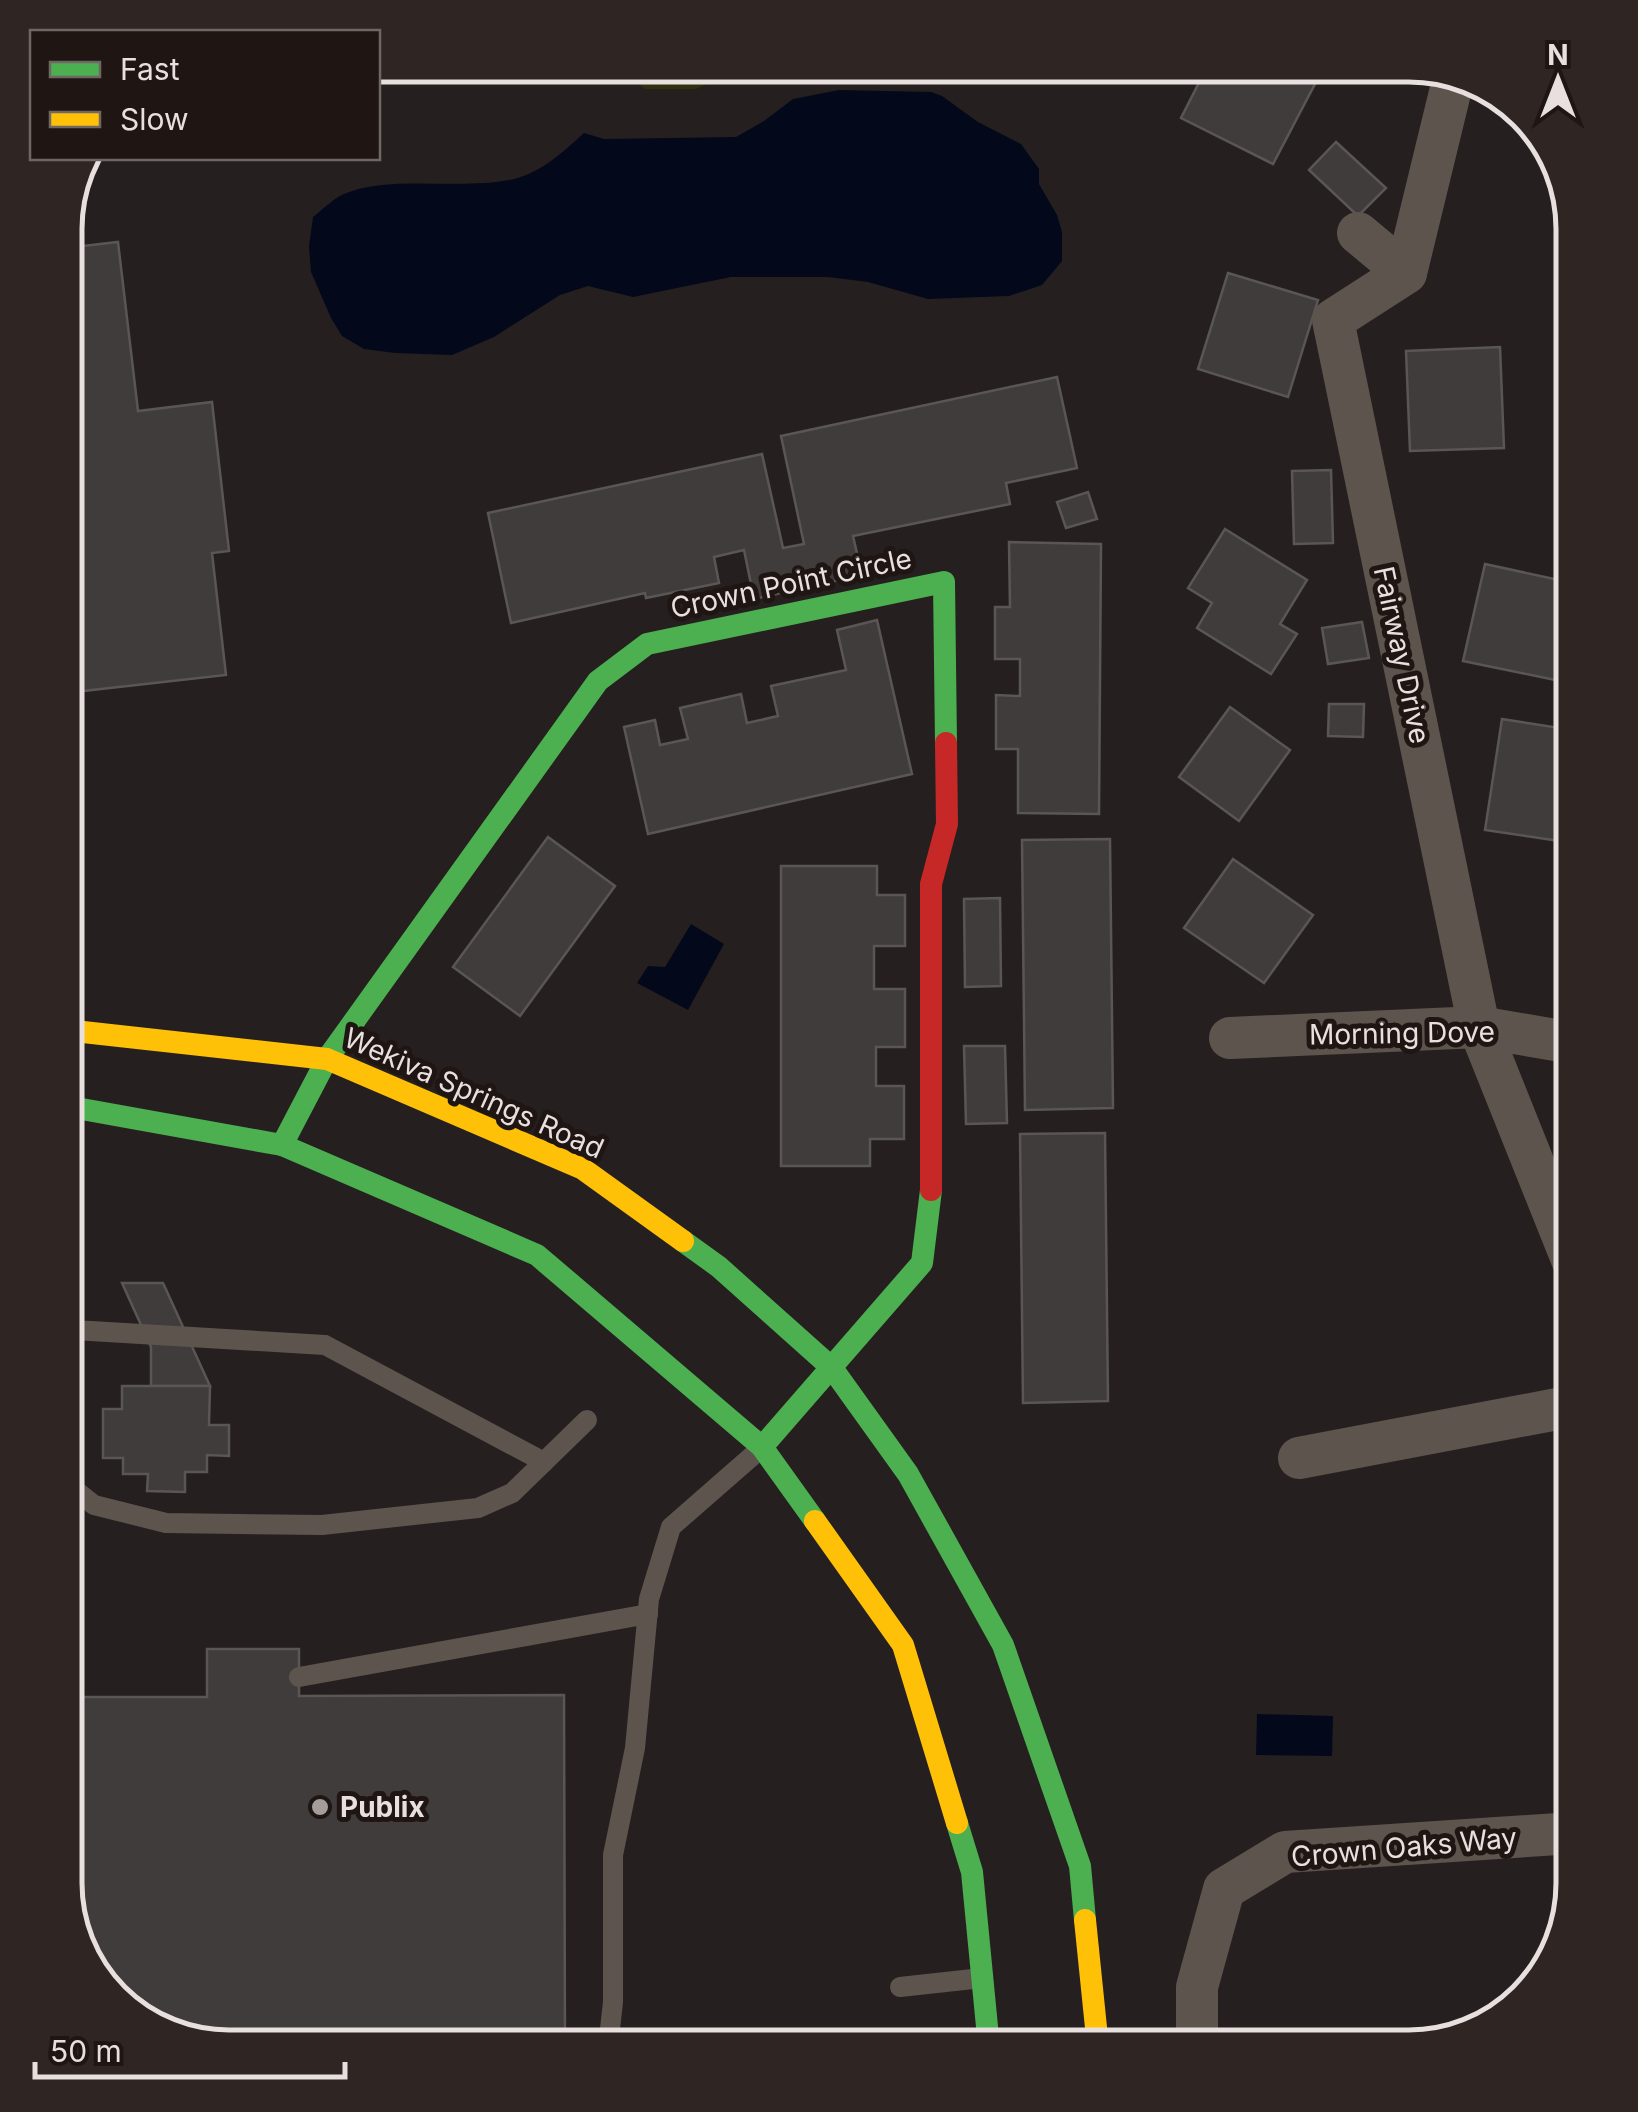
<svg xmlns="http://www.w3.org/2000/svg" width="1638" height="2112" font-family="Inter,sans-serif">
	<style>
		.green { fill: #2f300e }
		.water { fill: #03091a }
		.building { fill: #403c3b; stroke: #5a5654; stroke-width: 2.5 }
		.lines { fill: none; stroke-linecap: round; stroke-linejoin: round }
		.lane { stroke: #5d544d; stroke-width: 20 }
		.street { stroke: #5d544d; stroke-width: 42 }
		.fast { stroke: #4caf50; stroke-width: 22 }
		.slow { stroke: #ffc107; stroke-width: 22 }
		.jam { stroke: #c62828; stroke-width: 22 }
		.poi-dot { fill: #a39d9b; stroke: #1f1613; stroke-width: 4 }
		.labels { text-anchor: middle; stroke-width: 10; stroke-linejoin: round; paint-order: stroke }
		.street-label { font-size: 28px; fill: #e7e0de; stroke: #1f1613 }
		.poi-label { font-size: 28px; font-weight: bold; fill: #e7e0de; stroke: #1f1613; text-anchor: start }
		.rim { fill: none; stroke: #e7e0de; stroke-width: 5 }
	</style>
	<rect width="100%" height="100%" fill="#25201f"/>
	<path class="green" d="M615,65H747L696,89H645Z"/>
	<g class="water">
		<path d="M839,90L931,92L942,96L978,122L1021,144L1039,169V184L1057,215L1062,232V261L1042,285L1009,296L928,299L868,282L828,277H731L633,297L588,286L560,295L494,337L452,355L395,353L364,349L342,336L331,318L311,272L309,246L313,217C323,209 333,199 344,194C390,174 462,191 514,179C542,172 563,152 584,133L604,139L736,137L764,121L793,99Z"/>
		<path d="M691,924L724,944L688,1010L637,983L648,966L665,967Z"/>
		<path d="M1257,1714L1333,1716L1332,1756L1256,1755Z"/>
	</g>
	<g class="building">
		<path d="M1208,65H1282L1316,82L1273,164L1181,118Z"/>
		<path d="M1336,142L1386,188L1358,216L1309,170Z"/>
		<path d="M118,242L138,411L212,402L229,551L212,553L226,675L65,693V248Z"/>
		<path d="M1228,273L1318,300L1288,397L1198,369Z"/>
		<path d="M1500,347L1504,448L1410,451L1406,351Z"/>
		<path d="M1057,377L1077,468L1006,483L1010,504L853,536L862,575L754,599L744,550L714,557L719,583L646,598L645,593L511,623L488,513L762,454L783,548L804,544L781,436Z"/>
		<path d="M1331,470L1333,543L1294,544L1292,471Z"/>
		<path d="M1088,492L1097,519L1066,528L1057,502Z"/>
		<path d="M1225,529L1307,580L1280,624L1297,634L1271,674L1197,628L1212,603L1188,588Z"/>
		<path d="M1009,542L1101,544L1099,814L1018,813V749H996V695L1020,696V659H995V607H1010Z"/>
		<path d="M1485,564L1573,583V623L1560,681L1463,661Z"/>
		<path d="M877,620L912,774L648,834L624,727L655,720L660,745L688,739L680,708L741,694L747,723L778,716L771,686L846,670L837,630Z"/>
		<path d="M1362,622L1369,658L1328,664L1322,628Z"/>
		<path d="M1329,704H1364L1363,737L1328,736Z"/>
		<path d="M1230,707L1290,750L1239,821L1179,777Z"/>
		<path d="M1502,719L1573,730V843L1485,830Z"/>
		<path d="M548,837L615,886L520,1016L453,967Z"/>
		<path d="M1110,839L1113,1108L1025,1110L1022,840Z"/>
		<path d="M1233,859L1313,915L1264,983L1184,928Z"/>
		<path d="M781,866H877V895H905V946H874V989H905V1047H876V1086H904V1139H870V1166H781Z"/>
		<path d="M1000,898L1001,986L965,987L964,899Z"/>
		<path d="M964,1046H1005L1007,1123L966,1124Z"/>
		<path d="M1105,1133L1108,1401L1023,1403L1020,1134Z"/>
		<path d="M122,1283H163L210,1386H151V1347Z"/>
		<path d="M122,1386H210L209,1425H229V1456L207,1455V1472H185V1492L147,1491L148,1474H123V1458H103V1409H122Z"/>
		<path d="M207,1649H299V1696L564,1695L565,2047H220L148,2025L92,1973L75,1916V1697H207Z"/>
	</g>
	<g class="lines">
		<g class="lane">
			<path d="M71,1221L74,1330L325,1345L544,1462"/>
			<path d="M65,1482L94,1505L166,1523L322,1525L478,1508L512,1493L587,1420"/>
			<path d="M299,1677L648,1614"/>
			<path d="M900,1987L982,1978"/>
			<path d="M608,2047L613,2002V1855L635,1748L649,1599L671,1527L759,1450"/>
		</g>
		<g class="street">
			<path d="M1454,76L1406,273L1333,320L1479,1027L1573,1262"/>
			<path d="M1358,233L1406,273"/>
			<path d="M1230,1038L1479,1027L1573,1043"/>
			<path d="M1299,1458L1573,1406"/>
			<path d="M1197,2047V1987L1224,1889L1285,1852L1573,1833"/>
		</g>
		<g class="fast">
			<path d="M65,1106L282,1145L537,1255L762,1447L815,1521"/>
			<path d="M282,1145L327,1059L598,681L647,644L944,582L946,743"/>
			<path d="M683,1241L719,1267L832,1368L908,1474L1003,1645L1080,1866L1085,1920"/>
			<path d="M762,1447L922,1263L931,1190"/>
			<path d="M957,1823L972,1872L989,2047"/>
		</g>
		<g class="slow">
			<path d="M65,1030L327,1059L583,1169L683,1241"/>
			<path d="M815,1521L903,1645L957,1823"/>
			<path d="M1085,1920L1098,2047"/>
		</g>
		<path class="jam" d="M931,1190V884L947,824L946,743"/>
	</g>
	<circle class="poi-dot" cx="320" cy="1807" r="10"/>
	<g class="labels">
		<g class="street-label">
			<text transform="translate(791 583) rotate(-12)" y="10">Crown Point Circle</text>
			<text transform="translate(1402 655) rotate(78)" y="10">Fairway Drive</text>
			<text transform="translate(1402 1033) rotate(-1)" y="10">Morning Dove</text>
			<text transform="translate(474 1093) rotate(24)" y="10">Wekiva Springs Road</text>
			<text transform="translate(1404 1847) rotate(-5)" y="10">Crown Oaks Way</text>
		</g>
		<g class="poi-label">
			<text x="340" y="1817">Publix</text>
		</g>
	</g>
	<path d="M0 0H1638V2112H0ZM229 82H1409A147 147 0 0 1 1556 229V1883A147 147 0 0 1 1409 2030H229A147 147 0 0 1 82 1883V229A147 147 0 0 1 229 82Z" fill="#2f2623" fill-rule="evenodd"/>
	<path class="rim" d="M229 82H1409A147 147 0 0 1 1556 229V1883A147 147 0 0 1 1409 2030H229A147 147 0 0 1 82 1883V229A147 147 0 0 1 229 82Z"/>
	<rect x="30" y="30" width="350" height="130" fill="#1f1613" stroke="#6f6764" stroke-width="2.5"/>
	<rect x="50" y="62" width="50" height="15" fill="#4caf50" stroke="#6f6764" stroke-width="2.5"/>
	<text x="120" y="80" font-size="30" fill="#e7e0de">Fast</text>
	<rect x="50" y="112" width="50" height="15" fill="#ffc107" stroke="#6f6764" stroke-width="2.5"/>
	<text x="120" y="130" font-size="30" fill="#e7e0de">Slow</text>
	<g transform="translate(1558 80)" stroke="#1f1613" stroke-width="8" paint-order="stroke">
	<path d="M0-8L18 38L0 25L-18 38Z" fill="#e7e0de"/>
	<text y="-15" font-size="28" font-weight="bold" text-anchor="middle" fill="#e7e0de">N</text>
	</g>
	<path d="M35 2062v15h310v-15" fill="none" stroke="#e7e0de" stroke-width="5"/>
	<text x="50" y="2062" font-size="30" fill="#e7e0de" stroke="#1f1613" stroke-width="8" paint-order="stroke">50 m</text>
</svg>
